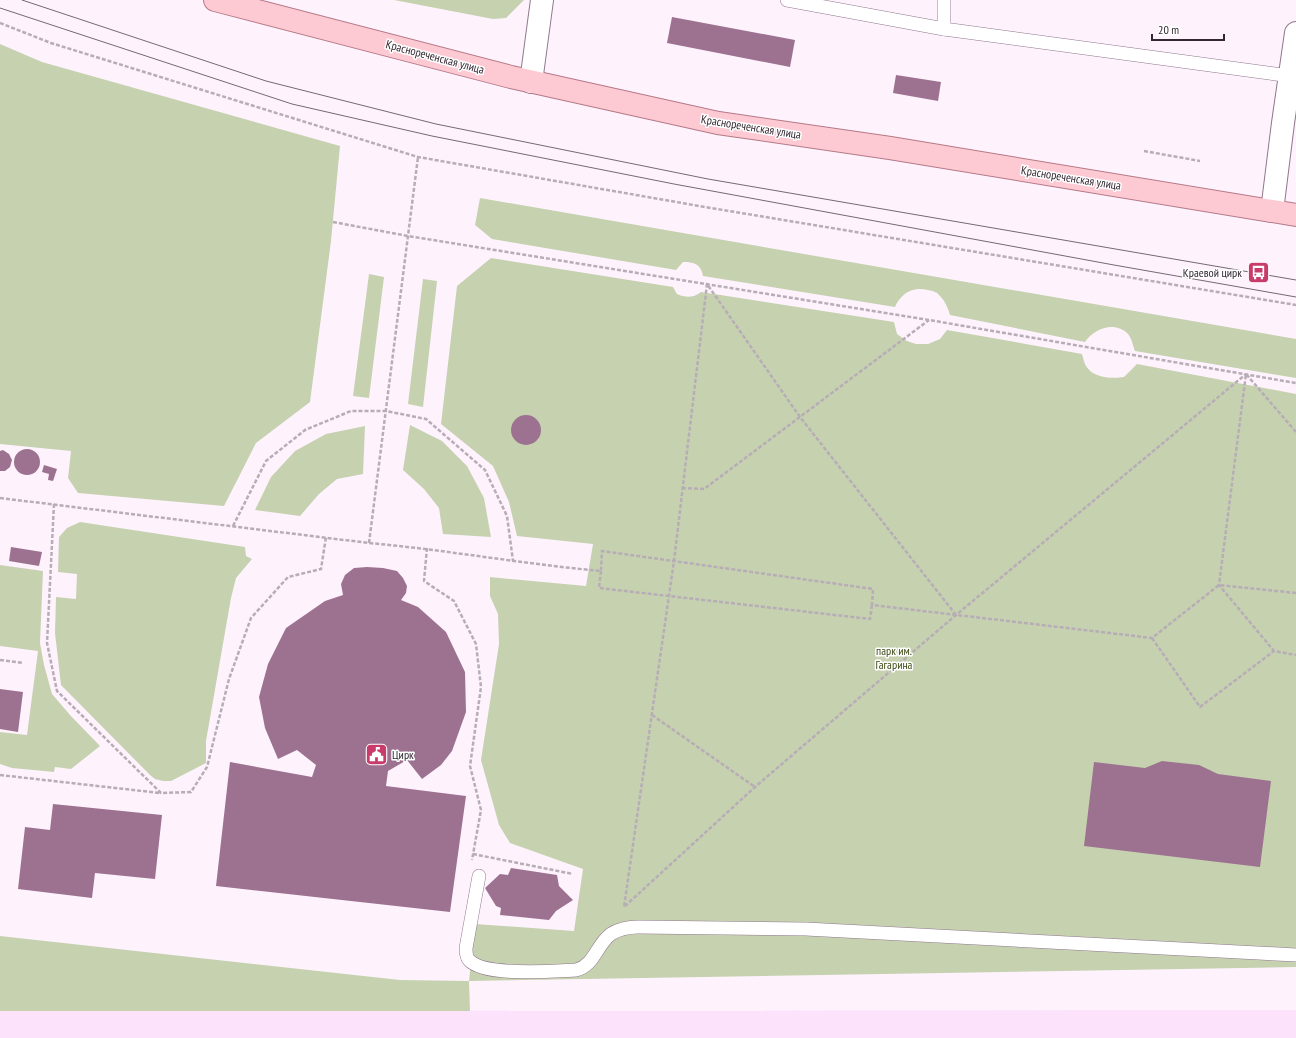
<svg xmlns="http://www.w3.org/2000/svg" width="1296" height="1038" font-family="'PT Sans Narrow',sans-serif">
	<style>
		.built { fill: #fce2fb }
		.green { fill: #c6d1b0 }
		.building { fill: #9d7291 }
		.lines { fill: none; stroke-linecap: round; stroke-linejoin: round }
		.lane-casing { stroke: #8f778e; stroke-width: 14 }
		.street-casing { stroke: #8f778e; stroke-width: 24 }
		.primary-casing { stroke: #b57987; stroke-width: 24 }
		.path { stroke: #b7adb6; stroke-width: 2.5; stroke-dasharray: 4 2; stroke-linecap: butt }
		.lane { stroke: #fff; stroke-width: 13 }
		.street { stroke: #fff; stroke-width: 22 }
		.primary { stroke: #fdc9d3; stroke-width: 22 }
		.tram { stroke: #746a73; stroke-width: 1 }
		.labels { text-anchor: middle; stroke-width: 3; stroke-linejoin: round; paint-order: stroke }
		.street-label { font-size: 12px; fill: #322831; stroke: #fff }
		.poi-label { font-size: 12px; fill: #322831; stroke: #fff; text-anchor: end }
		.park-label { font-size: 12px; fill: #3c4a15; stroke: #fff }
	</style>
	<rect width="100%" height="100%" fill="#fef3fd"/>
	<path class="built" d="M1296,1010V1038H0V1011Z"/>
	<g class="green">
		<path d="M394,0H524L506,18L493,19Z"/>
		<path d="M0,44L42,62L340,146L331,241L310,402L256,443L224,506L78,493L68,478L71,451L0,444Z"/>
		<path d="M480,198L1296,339V378L1135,351C1133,346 1132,339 1128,334C1115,320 1093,329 1085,342L950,315C948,308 945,301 940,296C937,292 933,291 928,290C913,286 901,293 895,307L703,276C701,264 694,262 683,262L676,270L492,239L475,225Z"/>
		<path d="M491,258L673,287L677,294C686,298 693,298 701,292L894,322L897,334L907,341L916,344H928L940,339L947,330L1082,354C1083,357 1084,363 1086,366C1093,378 1112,379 1124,377L1137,364L1296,394V967L469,981L470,1011H0V936L400,980L469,981L475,924L574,931L583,869L510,843L499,825L481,760L499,644L498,614L490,596V577L586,586L593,544L517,536L509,502L493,466L441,424L457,286Z"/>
		<path d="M369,274L384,277L369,398L353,396Z"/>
		<path d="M423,279L437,281L423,407L408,404Z"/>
		<path d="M410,425L442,441L467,466L484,498L491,537L443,534L439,508L424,489L403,470Z"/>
		<path d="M365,426L363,474L337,479L319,494L300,516L255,510L271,477L295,451L326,434Z"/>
		<path d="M80,522L245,547L246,556L252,559L236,578L231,598L206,741V763L171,781H163L155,779L150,775L61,685L55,633L56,597L76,599L77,574L58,572L59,537L67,528Z"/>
		<path d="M0,565L43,571L40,643L44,665L52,694L70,715L100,746L71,769L55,767L54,772L12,768L0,764V732L27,735L38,651L0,646Z"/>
	</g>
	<g class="building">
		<path d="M672,17L795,40L790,67L667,43Z"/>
		<path d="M896,75L941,82L938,101L893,93Z"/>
		<circle cx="526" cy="430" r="15"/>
		<circle cx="27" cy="462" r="13"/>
		<path d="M3,450L9,454L12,460L10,467L5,471H0V451Z"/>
		<path d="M44,465L57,469L53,481L48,480L49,474L42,472Z"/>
		<path d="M11,547L42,552L39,566L9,561Z"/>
		<path d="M367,567L383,568L397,571L403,578L407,586L406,593L401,600L418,607L446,632L465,672L466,712L452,751L441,765L422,779L407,760L388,771L386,786L466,796L450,912L216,886L230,762L312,777L316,765L297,750L278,759L265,728L259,697L268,664L286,628L325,601L343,595L341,584L345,575L354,568Z"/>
		<path d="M0,689L23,692L18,732L0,729Z"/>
		<path d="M1162,761L1199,765L1218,774L1271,781L1260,867L1084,846L1094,762L1145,768Z"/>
		<path d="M53,804L162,815L155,879L95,873L92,898L18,889L25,827L50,830Z"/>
		<path d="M511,868L557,875L559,886L573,900L556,911L549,920L500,915L501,908L496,906L485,888L500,874L508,875Z"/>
	</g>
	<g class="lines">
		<defs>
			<g id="lane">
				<path d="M787,0L944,29"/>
				<path d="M944,0V29L1290,76"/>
				<path d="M479,876L466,948C466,951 466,957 469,960C484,977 553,971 576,970C595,965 596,945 611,934C619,929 629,927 638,927L806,929L1296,955"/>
			</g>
			<g id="street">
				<path d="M531,82L542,0"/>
				<path d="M1272,211L1283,123L1296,33"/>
			</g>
			<path id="primary" d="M215,0L511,77L718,123L890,148L1296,215"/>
		</defs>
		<use href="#lane" class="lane-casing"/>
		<use href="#street" class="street-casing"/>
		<use href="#primary" class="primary-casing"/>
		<g class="path">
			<path d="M0,23L51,43L418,157L705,207L1296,305"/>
			<path d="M1144,151L1200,161"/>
			<path d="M333,222L408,236L929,320L1296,383"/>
			<path d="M1296,432L1246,374L1219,585L1274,651L1296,655"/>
			<path d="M682,488L704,489L929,320"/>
			<path d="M0,498L369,543C447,550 523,564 601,571L602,551L873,589L872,605L1152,638L1219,585L1296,593"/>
			<path d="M54,504L47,643L57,691L161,793L191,792L207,767L229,679L251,618L288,577L321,569L326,537"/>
			<path d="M233,526L266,461L305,430L351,411H386L426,419L485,470L507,516L513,561"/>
			<path d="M369,543L418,157"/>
			<path d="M427,548L424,581L454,601L476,644L481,687L470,766L481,810L472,860"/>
			<path d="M601,571L599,588L870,619L872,605"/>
			<path d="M956,615L800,417L707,284L674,561L624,907L755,787L956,615L1246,374"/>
			<path d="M1152,638L1200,707L1274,651"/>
			<path d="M0,660L23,663"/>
			<path d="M652,715L755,787"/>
			<path d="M0,775L160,793"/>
			<path d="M473,854L573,874"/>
		</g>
		<use href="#lane" class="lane"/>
		<use href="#street" class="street"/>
		<use href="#primary" class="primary"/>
		<g class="tram">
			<path d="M22,0L266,81L436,124L708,179L1296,280"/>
			<path d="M0,8L292,104L432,136L674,184L1114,265L1296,297"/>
		</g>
	</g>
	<defs>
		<symbol id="bus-square" viewBox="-11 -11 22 22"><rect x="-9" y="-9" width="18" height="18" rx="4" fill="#c93b6a" stroke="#fff"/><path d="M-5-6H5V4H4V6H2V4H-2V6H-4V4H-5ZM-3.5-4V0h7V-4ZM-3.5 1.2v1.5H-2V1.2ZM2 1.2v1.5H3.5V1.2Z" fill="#fff"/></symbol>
		<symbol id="civic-square" viewBox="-11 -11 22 22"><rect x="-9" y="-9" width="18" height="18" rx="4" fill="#c93b6a" stroke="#fff"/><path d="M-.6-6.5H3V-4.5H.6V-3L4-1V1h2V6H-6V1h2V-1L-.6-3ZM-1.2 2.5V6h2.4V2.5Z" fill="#fff"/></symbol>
	</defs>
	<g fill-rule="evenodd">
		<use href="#bus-square" x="1246" y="260" width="25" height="25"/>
		<use href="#civic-square" x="364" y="742" width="25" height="25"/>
	</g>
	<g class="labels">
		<g class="street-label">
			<text transform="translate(435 57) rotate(15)" y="4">Краснореченская улица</text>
			<text transform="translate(751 127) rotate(9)" y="4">Краснореченская улица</text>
			<text transform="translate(1071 178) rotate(9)" y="4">Краснореченская улица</text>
		</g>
		<g class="poi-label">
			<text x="1242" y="277">Краевой цирк</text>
			<text x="392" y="759" text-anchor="start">Цирк</text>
		</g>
		<g class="park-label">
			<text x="894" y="655">парк им.<tspan x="894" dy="14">Гагарина</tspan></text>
		</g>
	</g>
	<path d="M1152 34v6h72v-6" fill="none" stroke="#322831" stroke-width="2"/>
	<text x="1158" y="34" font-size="12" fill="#322831" stroke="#ffffff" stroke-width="3" paint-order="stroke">20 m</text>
</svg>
